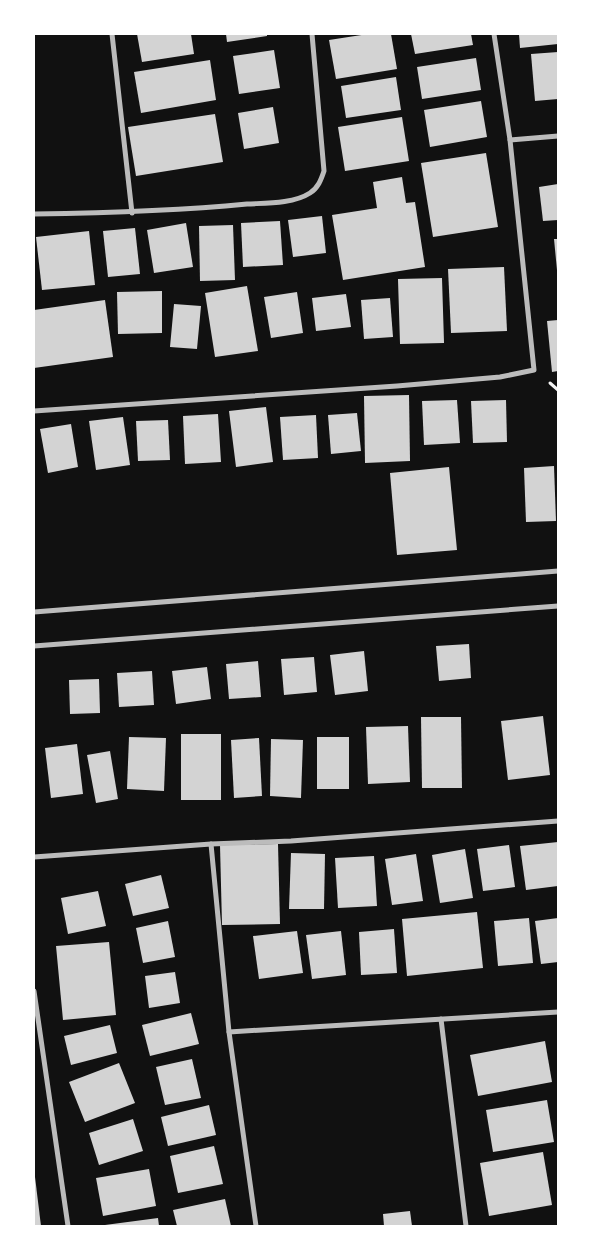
<svg xmlns="http://www.w3.org/2000/svg" width="592" height="1260" font-family="'PT Sans Narrow',sans-serif">
	<style>
		.building { fill: #d3d3d3 }
		.lines { fill: none; stroke-linecap: round; stroke-linejoin: round }
		.path { stroke: #f5f5f5; stroke-width: 3 }
		.minor { stroke: #bcbcbc; stroke-width: 5 }
	</style>
	<rect width="100%" height="100%" fill="#111"/>
	<g class="building">
		<path d="M137,34H191L194,54L142,62Z"/>
		<path d="M226,34H267V36L227,42Z"/>
		<path d="M368,34H391L397,69L336,79L329,40Z"/>
		<path d="M411,34H471L473,45L415,54Z"/>
		<path d="M519,34H558V44L520,48Z"/>
		<path d="M274,50L280,88L239,94L233,56Z"/>
		<path d="M558,52V99L535,101L531,54Z"/>
		<path d="M476,58L481,90L422,99L417,67Z"/>
		<path d="M210,60L216,100L141,113L134,72Z"/>
		<path d="M396,77L401,110L346,118L341,86Z"/>
		<path d="M481,101L487,137L430,147L424,110Z"/>
		<path d="M273,107L279,143L244,149L238,113Z"/>
		<path d="M215,114L223,162L136,176L128,127Z"/>
		<path d="M402,117L409,161L345,171L338,127Z"/>
		<path d="M486,153L498,227L433,237L421,163Z"/>
		<path d="M402,177L406,203L415,202L425,267L343,280L332,215L377,208L373,182Z"/>
		<path d="M558,184V220L543,221L539,187Z"/>
		<path d="M322,216L326,253L293,257L288,220Z"/>
		<path d="M280,221L283,265L243,267L241,223Z"/>
		<path d="M186,223L193,267L154,273L147,230Z"/>
		<path d="M233,225L235,280L200,281L199,226Z"/>
		<path d="M135,228L140,274L108,277L103,231Z"/>
		<path d="M89,231L95,285L42,290L36,237Z"/>
		<path d="M554,239H558V269L557,270Z"/>
		<path d="M504,267L507,331L451,333L448,269Z"/>
		<path d="M442,278L444,343L400,344L398,279Z"/>
		<path d="M247,286L258,351L215,357L205,293Z"/>
		<path d="M162,291V333L118,334L117,292Z"/>
		<path d="M297,292L303,333L271,338L264,297Z"/>
		<path d="M346,294L351,327L316,331L312,298Z"/>
		<path d="M390,298L393,337L364,339L361,300Z"/>
		<path d="M105,300L113,357L34,368V310Z"/>
		<path d="M174,304L201,306L197,349L170,347Z"/>
		<path d="M558,320V371L552,372L547,321Z"/>
		<path d="M409,395L410,461L365,463L364,396Z"/>
		<path d="M457,400L460,443L424,445L422,401Z"/>
		<path d="M506,400L507,442L473,443L471,401Z"/>
		<path d="M266,407L273,462L236,467L229,411Z"/>
		<path d="M357,413L361,451L331,454L328,415Z"/>
		<path d="M218,414L221,462L185,464L183,416Z"/>
		<path d="M316,415L318,458L283,460L280,417Z"/>
		<path d="M123,417L130,465L96,470L89,421Z"/>
		<path d="M168,420L170,460L138,461L136,421Z"/>
		<path d="M71,424L78,467L48,473L40,429Z"/>
		<path d="M554,466L556,521L526,522L524,468Z"/>
		<path d="M449,467L457,550L397,555L390,473Z"/>
		<path d="M469,644L471,678L439,681L436,646Z"/>
		<path d="M364,651L368,691L335,695L330,655Z"/>
		<path d="M314,657L317,692L284,695L281,659Z"/>
		<path d="M258,661L261,697L229,699L226,664Z"/>
		<path d="M207,667L211,699L176,704L172,671Z"/>
		<path d="M152,671L154,705L119,707L117,673Z"/>
		<path d="M99,679L100,713L70,714L69,680Z"/>
		<path d="M543,716L550,775L508,780L501,721Z"/>
		<path d="M421,717H461L462,788H422Z"/>
		<path d="M408,726L410,782L368,784L366,727Z"/>
		<rect x="181" y="734" width="40" height="66"/>
		<path d="M129,737L166,738L164,791L127,789Z"/>
		<rect x="317" y="737" width="32" height="52"/>
		<path d="M259,738L262,796L234,798L231,740Z"/>
		<path d="M271,739L303,740L301,798L270,796Z"/>
		<path d="M77,744L83,794L51,798L45,748Z"/>
		<path d="M110,751L118,799L96,803L87,755Z"/>
		<path d="M558,842V886L526,890L520,846Z"/>
		<path d="M278,844L280,924L222,925L220,845Z"/>
		<path d="M509,845L515,887L483,891L477,849Z"/>
		<path d="M465,849L473,898L440,903L432,855Z"/>
		<path d="M291,853L325,854L324,909H289Z"/>
		<path d="M416,854L423,901L392,905L385,859Z"/>
		<path d="M374,856L377,906L338,908L335,858Z"/>
		<path d="M161,875L169,908L133,916L125,884Z"/>
		<path d="M98,891L106,926L68,934L61,898Z"/>
		<path d="M477,912L483,968L407,976L402,919Z"/>
		<path d="M529,918L533,963L498,966L494,921Z"/>
		<path d="M558,918V962L541,964L535,921Z"/>
		<path d="M168,921L175,957L143,963L136,928Z"/>
		<path d="M394,929L397,973L361,975L359,932Z"/>
		<path d="M297,931L303,973L259,979L253,936Z"/>
		<path d="M341,931L346,975L312,979L306,935Z"/>
		<path d="M109,942L116,1015L63,1020L56,946Z"/>
		<path d="M175,972L180,1003L149,1008L145,976Z"/>
		<path d="M191,1013L199,1044L150,1056L142,1025Z"/>
		<path d="M110,1025L117,1053L71,1065L64,1036Z"/>
		<path d="M545,1041L552,1082L478,1096L470,1055Z"/>
		<path d="M192,1059L201,1098L165,1105L156,1067Z"/>
		<path d="M119,1063L135,1103L85,1122L69,1082Z"/>
		<path d="M547,1100L554,1142L493,1152L486,1110Z"/>
		<path d="M209,1105L216,1135L168,1146L161,1117Z"/>
		<path d="M133,1119L143,1151L99,1165L89,1133Z"/>
		<path d="M214,1146L223,1184L178,1193L170,1156Z"/>
		<path d="M543,1152L552,1205L489,1216L480,1163Z"/>
		<path d="M149,1169L156,1206L103,1216L96,1178Z"/>
		<path d="M34,1177H35L41,1226H34Z"/>
		<path d="M225,1199L231,1226H177L173,1210Z"/>
		<path d="M410,1211L412,1226H384L383,1214Z"/>
		<path d="M158,1218L159,1226H105V1225Z"/>
	</g>
	<g class="lines">
		<path class="path" d="M550,383L558,390"/>
		<g class="minor">
			<path d="M112,34L132,213"/>
			<path d="M494,34L510,140L558,136"/>
			<path d="M34,214C105,213 176,211 247,204C266,203 293,204 310,193C318,188 321,180 324,171L312,34"/>
			<path d="M34,411L397,386L500,377L534,370L510,140"/>
			<path d="M34,612L558,571"/>
			<path d="M34,646L558,606"/>
			<path d="M211,844L229,1032L256,1226"/>
			<path d="M34,857L211,844L291,841L558,821"/>
			<path d="M34,991L68,1226"/>
			<path d="M441,1019L466,1226"/>
			<path d="M229,1032L558,1012"/>
		</g>
	</g>
	<rect width="592" height="1260" fill="none" stroke="#ffffff" stroke-width="70"/>
</svg>
